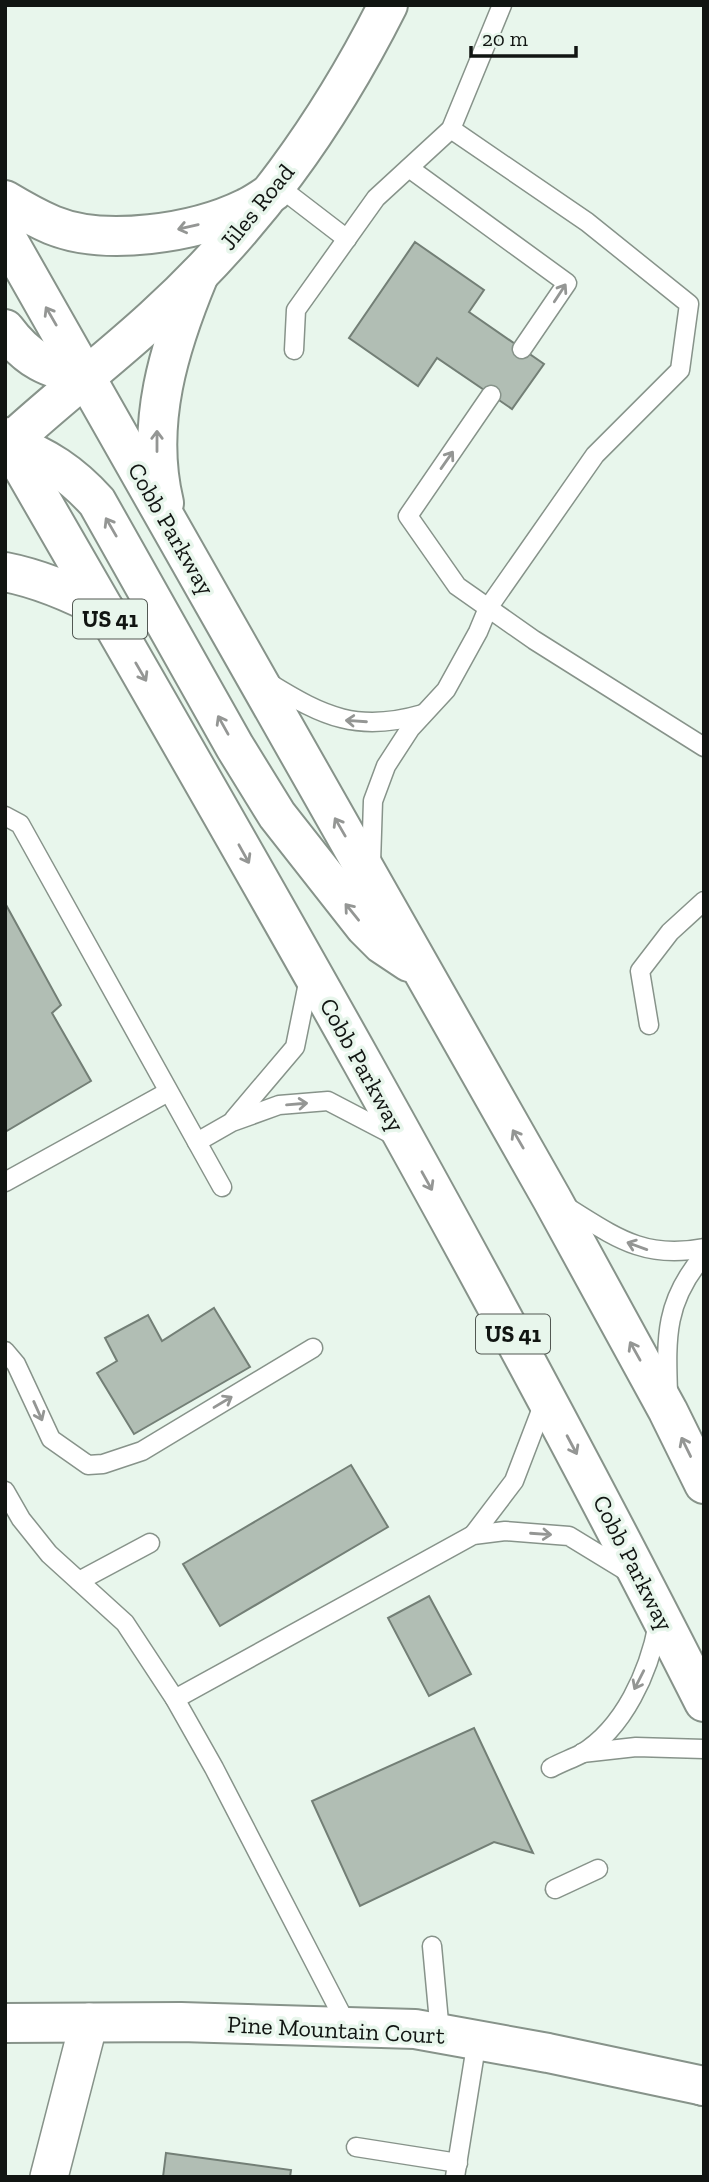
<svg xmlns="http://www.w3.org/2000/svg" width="709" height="2182" font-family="'Zilla Slab',serif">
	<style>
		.building { fill: #b1beb4; stroke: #737f76; stroke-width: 2 }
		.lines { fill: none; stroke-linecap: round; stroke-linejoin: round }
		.service-casing { stroke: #87938a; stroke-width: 21 }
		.minor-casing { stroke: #87938a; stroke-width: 40 }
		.tertiary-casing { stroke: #87938a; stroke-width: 42 }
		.primary-casing { stroke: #87938a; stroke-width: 42 }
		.service { stroke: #fff; stroke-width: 18 }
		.minor { stroke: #fff; stroke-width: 37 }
		.tertiary { stroke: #fff; stroke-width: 38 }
		.primary { stroke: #fff; stroke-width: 38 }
		.oneway { stroke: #949694 }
		.labels { text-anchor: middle; stroke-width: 7; stroke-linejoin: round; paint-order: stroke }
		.shield { fill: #e8f6ec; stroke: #525853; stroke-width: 2 }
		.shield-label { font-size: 23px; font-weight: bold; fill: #111512 }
		.street-label { font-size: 24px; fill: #111512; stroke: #e8f6ec }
	</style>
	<rect width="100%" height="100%" fill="#e8f6ec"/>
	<g class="building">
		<path d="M415,242L484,290L469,312L544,364L512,409L437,358L418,386L349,338Z"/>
		<path d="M5,903L61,1005L52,1013L91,1081L5,1132Z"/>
		<path d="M214,1308L250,1367L134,1434L97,1373L117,1361L105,1338L148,1315L162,1341Z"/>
		<path d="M351,1465L388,1527L220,1626L183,1564Z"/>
		<path d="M429,1596L471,1674L429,1696L388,1618Z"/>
		<path d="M474,1728L533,1853L494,1842L360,1906L312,1801Z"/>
		<path d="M166,2153L291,2170L290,2177H163Z"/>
	</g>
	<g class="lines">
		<defs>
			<g id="service">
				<path d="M409,168L567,283L522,349"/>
				<path d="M278,186L347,239"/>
				<path d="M294,350L296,310L376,198L451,129L502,5"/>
				<path d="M491,395L408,516L457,586L534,640L704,747"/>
				<path d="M269,683C324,717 358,733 423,714"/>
				<path d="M5,816L20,824L222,1187"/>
				<path d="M371,863L373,801L386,766L410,729L446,690L478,632L488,608L595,455L680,370L689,304L587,222L451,129"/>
				<path d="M649,1025L640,971L670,932L704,901"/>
				<path d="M234,1119L295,1047L309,978"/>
				<path d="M197,1142L232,1122L279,1105L328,1101L397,1137"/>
				<path d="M5,1182L168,1092"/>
				<path d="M565,1206C614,1236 643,1260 704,1248"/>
				<path d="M5,1351L16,1364L51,1439L88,1465L103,1464L142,1451L313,1348"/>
				<path d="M668,1393C666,1336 665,1301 704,1255"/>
				<path d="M5,1491L21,1519L49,1554L125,1623L175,1699L214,1768L348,2027"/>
				<path d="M473,1535L514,1481L545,1400"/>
				<path d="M79,1581L150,1543"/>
				<path d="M175,1699L473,1535L505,1531L569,1536L628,1572"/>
				<path d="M582,1753L636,1747L704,1749"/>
				<path d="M551,1768C560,1763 571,1759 581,1754C624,1728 649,1672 658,1624"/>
				<path d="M555,1889L598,1869"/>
				<path d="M432,1946L440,2033"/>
				<path d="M356,2147L458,2163"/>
				<path d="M455,2177L477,2040"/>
			</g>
			<path id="minor" d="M49,2177L89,2022"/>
			<g id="tertiary">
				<path d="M5,447C53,402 106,362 154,318C254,227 327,126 388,5"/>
				<path d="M5,2023L181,2022L415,2029L548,2053L704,2086"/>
			</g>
			<g id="primary">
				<path d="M5,200C20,209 36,218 52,225C105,247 195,233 246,208C255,204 264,197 273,192"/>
				<path d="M5,235L552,1199L668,1411L704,1484"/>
				<path d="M5,329C28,360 48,369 85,376"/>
				<path d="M5,437C246,854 487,1272 704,1702"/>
				<path d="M9,443C45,456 72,474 97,502L235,747L277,815L365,927L382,944L409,962"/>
				<path d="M164,503C145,424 169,347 199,275"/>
				<path d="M5,572C41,579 73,593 105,610"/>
				<path d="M703,2086H704"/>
			</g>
		</defs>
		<use href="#service" class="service-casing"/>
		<use href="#minor" class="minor-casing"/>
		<use href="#tertiary" class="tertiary-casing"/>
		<use href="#primary" class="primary-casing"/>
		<use href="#service" class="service"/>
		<use href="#minor" class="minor"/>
		<use href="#tertiary" class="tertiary"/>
		<use href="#primary" class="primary"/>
	</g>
	<defs><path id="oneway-shaft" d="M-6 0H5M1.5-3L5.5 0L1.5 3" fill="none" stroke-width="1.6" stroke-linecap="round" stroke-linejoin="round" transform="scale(1.75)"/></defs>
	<g class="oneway">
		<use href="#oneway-shaft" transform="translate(188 227) rotate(167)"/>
		<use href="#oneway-shaft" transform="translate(560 293) rotate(-57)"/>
		<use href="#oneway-shaft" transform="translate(51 316) rotate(-120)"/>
		<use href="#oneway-shaft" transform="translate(157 441) rotate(-90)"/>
		<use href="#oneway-shaft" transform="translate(447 460) rotate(-55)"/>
		<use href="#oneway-shaft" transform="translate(111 527) rotate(-120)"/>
		<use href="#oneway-shaft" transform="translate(141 672) rotate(60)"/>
		<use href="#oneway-shaft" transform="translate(356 721) rotate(-176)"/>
		<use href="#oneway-shaft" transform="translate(223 725) rotate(-119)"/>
		<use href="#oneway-shaft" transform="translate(340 827) rotate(-120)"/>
		<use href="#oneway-shaft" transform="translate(244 854) rotate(61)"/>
		<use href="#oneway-shaft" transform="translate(352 912) rotate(-129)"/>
		<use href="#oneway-shaft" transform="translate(297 1104) rotate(-5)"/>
		<use href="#oneway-shaft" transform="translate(518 1139) rotate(-120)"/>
		<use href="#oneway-shaft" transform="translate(427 1181) rotate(61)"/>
		<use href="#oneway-shaft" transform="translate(637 1246) rotate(-160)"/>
		<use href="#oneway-shaft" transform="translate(635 1351) rotate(-119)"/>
		<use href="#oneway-shaft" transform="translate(223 1402) rotate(-31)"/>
		<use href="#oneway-shaft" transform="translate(38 1411) rotate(66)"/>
		<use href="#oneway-shaft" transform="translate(572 1445) rotate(62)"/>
		<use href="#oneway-shaft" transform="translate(686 1447) rotate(-116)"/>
		<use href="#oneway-shaft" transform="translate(541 1534) rotate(4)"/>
		<use href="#oneway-shaft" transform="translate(639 1680) rotate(117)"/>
	</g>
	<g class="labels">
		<g class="shield">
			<rect x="73" y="599.5" width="74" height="39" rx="5"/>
			<rect x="476" y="1314.5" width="74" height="39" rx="5"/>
		</g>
		<g class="shield-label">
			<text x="110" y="627">US 41</text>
			<text x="513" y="1342">US 41</text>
		</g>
		<g class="street-label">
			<text transform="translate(257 207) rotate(-51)" y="8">Jiles Road</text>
			<text transform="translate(171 529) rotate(60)" y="8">Cobb Parkway</text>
			<text transform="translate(362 1065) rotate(61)" y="8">Cobb Parkway</text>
			<text transform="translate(633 1563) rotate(63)" y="8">Cobb Parkway</text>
			<text transform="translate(336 2030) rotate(3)" y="8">Pine Mountain Court</text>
		</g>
	</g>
	<rect width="709" height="2182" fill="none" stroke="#111512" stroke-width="14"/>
	<path d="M471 46v10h105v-10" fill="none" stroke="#111512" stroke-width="3.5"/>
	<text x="482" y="46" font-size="21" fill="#111512" stroke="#e8f6ec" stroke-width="5" paint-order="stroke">20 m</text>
</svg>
